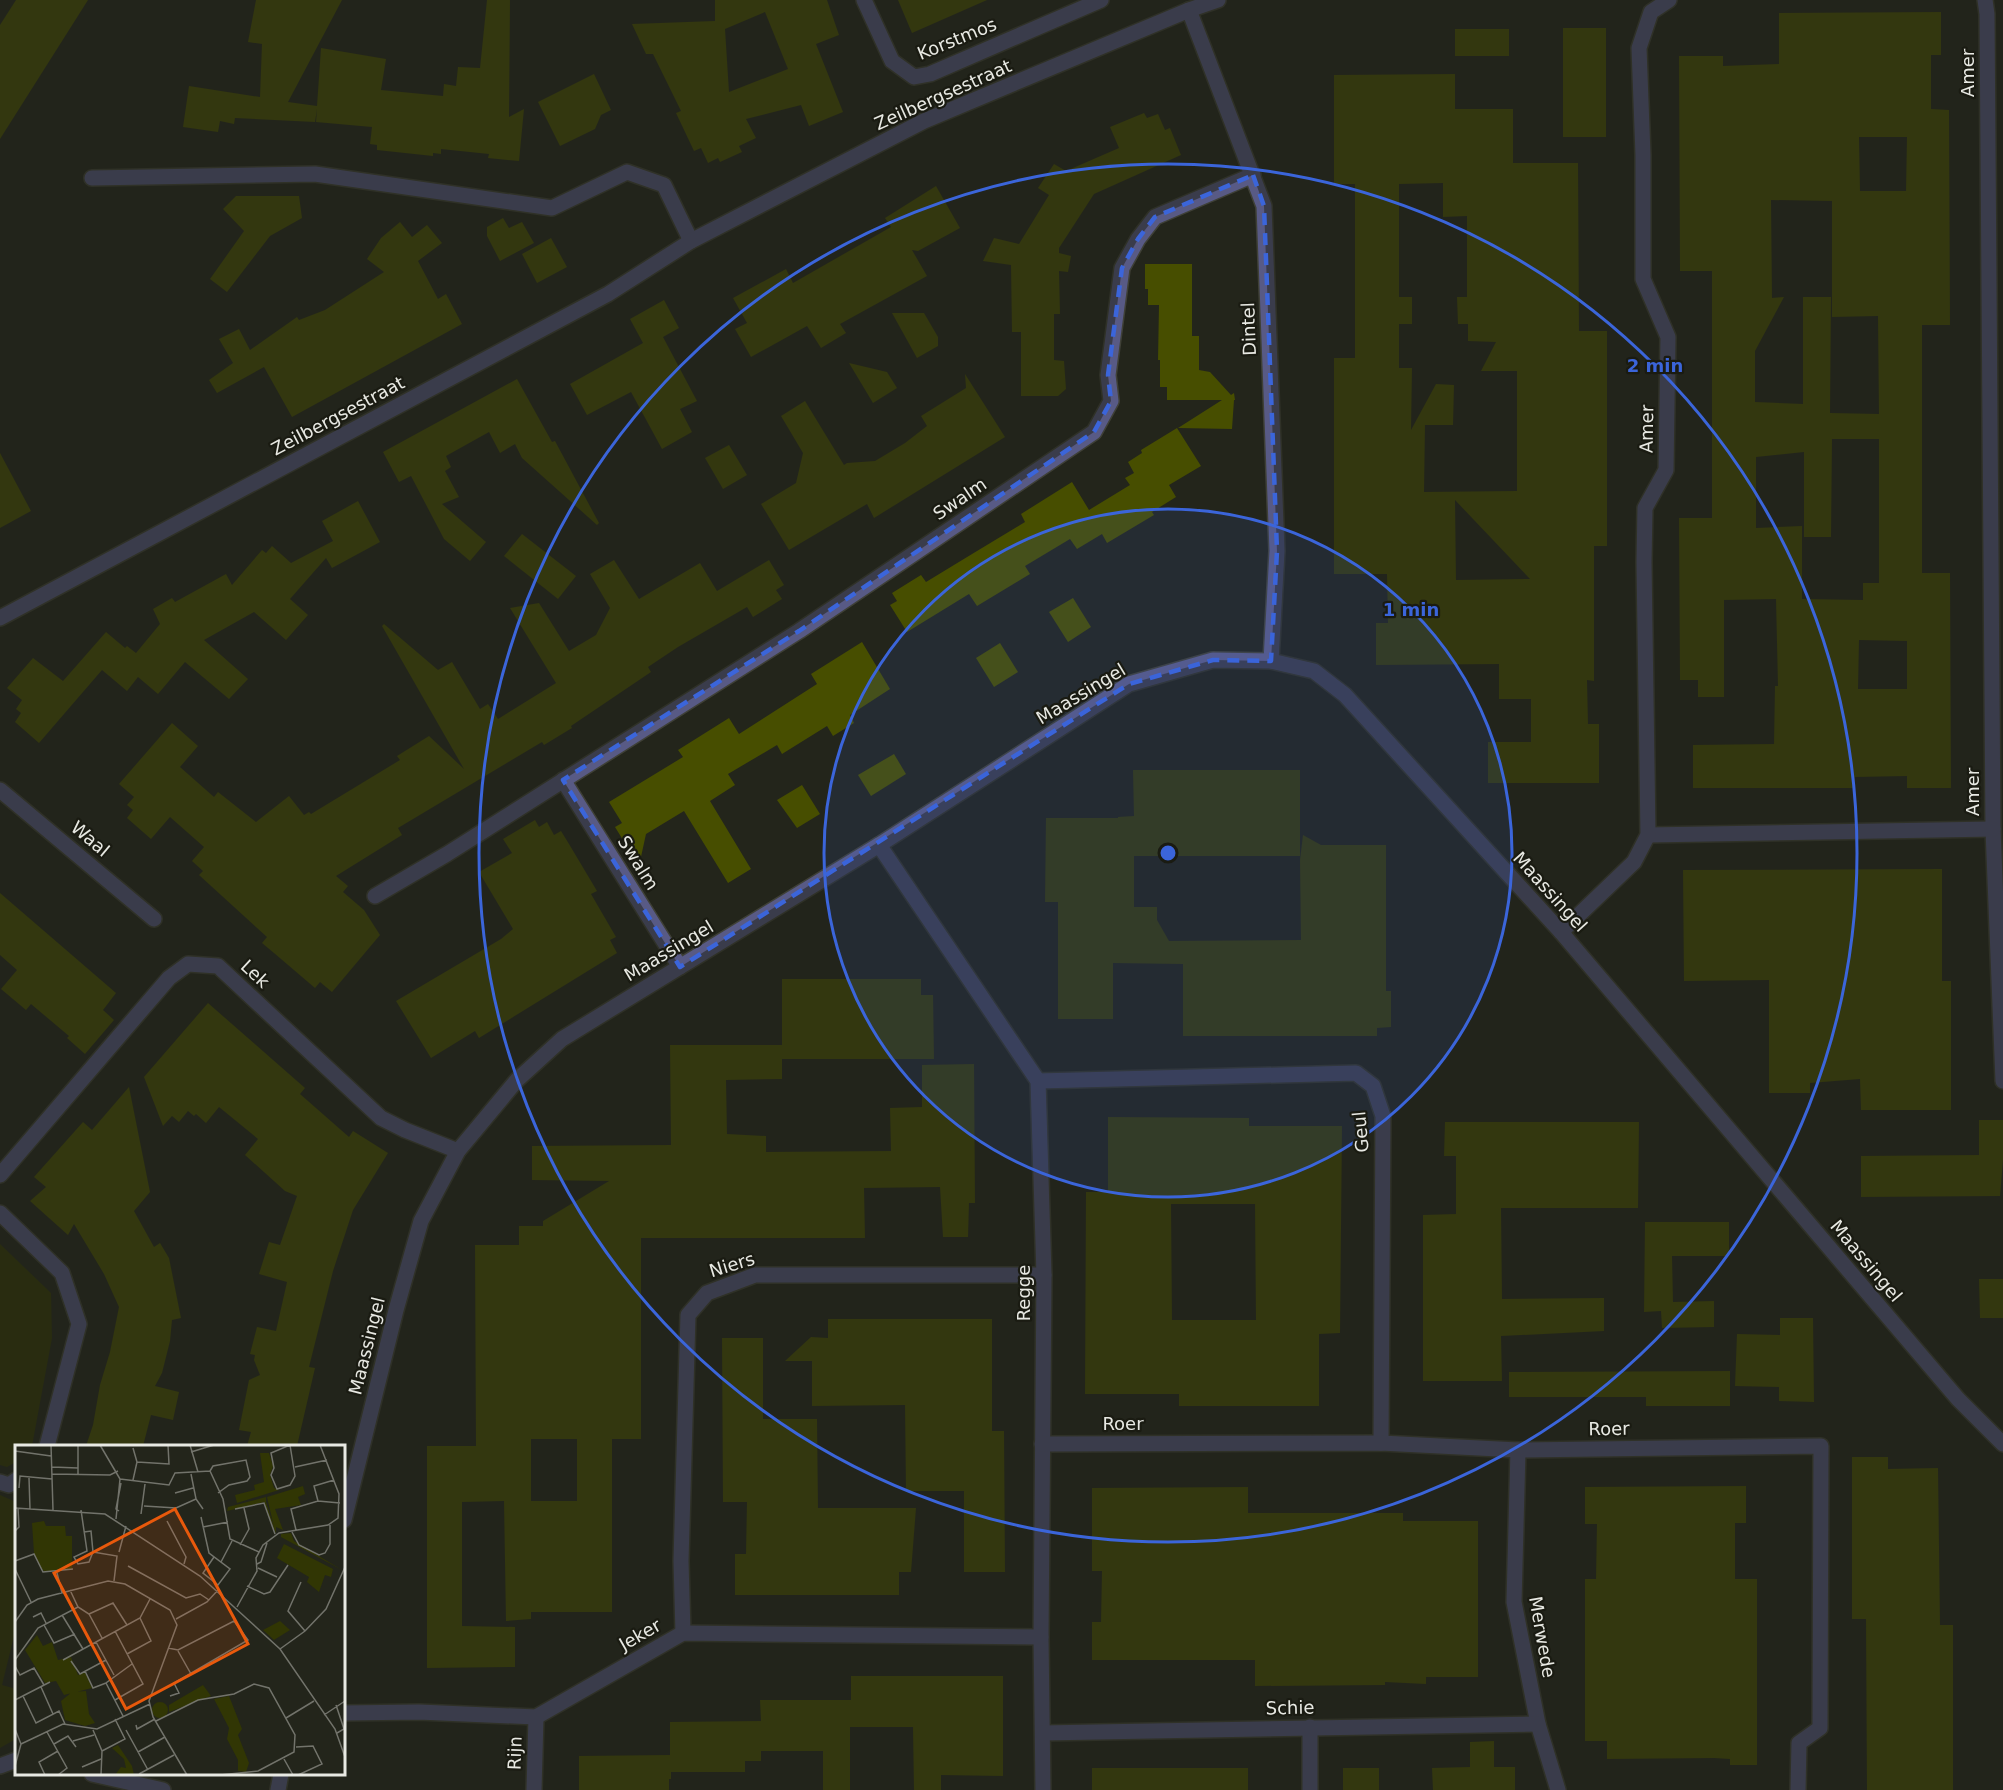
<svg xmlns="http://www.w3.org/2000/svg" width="2003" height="1790" font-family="'DejaVu Sans',sans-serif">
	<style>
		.green { fill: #313604 }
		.building { fill: #474e00; fill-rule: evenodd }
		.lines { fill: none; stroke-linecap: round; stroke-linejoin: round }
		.minor-casing { stroke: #3f4037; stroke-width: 18 }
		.tertiary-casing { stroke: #3f4037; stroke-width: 18 }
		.minor { stroke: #585a85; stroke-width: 15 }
		.tertiary { stroke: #585a85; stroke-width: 15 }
		.marked { fill: none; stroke: #3b65da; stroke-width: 4.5; stroke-dasharray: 12 8; stroke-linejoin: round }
		.ring { fill: none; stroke: #3b65da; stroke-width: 3 }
		.labels { text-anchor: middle; stroke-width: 4.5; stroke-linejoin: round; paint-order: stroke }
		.street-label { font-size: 18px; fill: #e8e9e3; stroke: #1a1b12 }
		.inset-road { fill: none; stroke: #72736b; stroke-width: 1.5 }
		.view { fill: #e8590c; fill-opacity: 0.15; stroke: #e8590c; stroke-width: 3 }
		.inset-edge { fill: none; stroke: #e8e9e3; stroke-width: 3 }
		.centre { fill: #3b65da; stroke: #1a1b12; stroke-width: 3 }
		.ring-label { font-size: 18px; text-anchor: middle; font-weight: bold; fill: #3b65da; stroke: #1a1b12; stroke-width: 4.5; stroke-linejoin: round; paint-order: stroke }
	</style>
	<rect width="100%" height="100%" fill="#23251b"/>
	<g class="green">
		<path d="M0,1244L51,1293L52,1338L32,1446H16V1462L7,1467L0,1465Z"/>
		<path d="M0,1495L16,1502V1628L2,1685L16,1689V1728L14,1740L0,1748Z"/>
	</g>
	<g class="building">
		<path d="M16,0H88L0,139V25Z"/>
		<path d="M256,0H342L288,102L317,106L321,48L386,59L381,90L443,96L444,84L456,86L458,67L480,68L487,0H510L509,117L524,109L519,161L488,158L489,154L441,149V154L433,153V156L377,150V145L370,144L372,127L316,122L317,109L315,122L235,118L234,124L220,121L218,132L183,127L189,86L260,97L262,44L248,42Z"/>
		<path d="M715,0H827L839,35L816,44L843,112L809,126L801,105L746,119L756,138L739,146L742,152L720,162L718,158L708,163L701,148L694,151L676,113L681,111L653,54H646L632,24L715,21ZM765,12L788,69L729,92L725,29Z"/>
		<path d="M898,0H987L912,33Z"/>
		<path d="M1941,12V55H1931V109L1949,110L1950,325H1922V573H1950L1951,788H1907V776L1855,777V788H1693V745L1774,744L1775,686H1778L1776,599L1724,600V697H1698V680H1680L1679,518H1712V271H1680L1679,56H1723V66L1779,64V13ZM1859,137H1907L1906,191H1860ZM1771,200L1832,201V317L1878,316L1879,414L1830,413L1831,297H1803V404L1755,402V351L1784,297L1772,298ZM1832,439H1879V583H1863V600L1802,599V526L1756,528V457L1804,452V537H1831ZM1859,640L1907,641V689H1858Z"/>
		<rect x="1563" y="28" width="43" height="109"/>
		<rect x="1455" y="29" width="54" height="27"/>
		<path d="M594,74L611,110L601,115L595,129L560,146L538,102Z"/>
		<path d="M1455,74V109H1513V163H1578L1579,331H1607V546H1594V681L1587,680L1588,724H1599V783H1488V742H1531V699H1499V664L1376,665V623H1388L1387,574H1334V358H1355V184H1334V75ZM1443,183V217L1467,216V297H1457L1458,324H1468V341L1496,342L1481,371H1517V491L1424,492L1425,425H1453L1454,385L1436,384L1411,430L1412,368H1399V324H1412V297H1399V184ZM1455,500L1530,579L1456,580Z"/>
		<path d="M1144,113L1147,118L1158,114L1165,130L1170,128L1181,155L1094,194L1059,248V253L1071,256L1068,272L1059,271L1060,314H1054V360L1064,361L1066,389L1058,396H1021V332H1012L1011,265L983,261L994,238L1019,244L1049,195L1038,188L1054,164L1066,171L1119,148L1110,127Z"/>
		<path d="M936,186L960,228L918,251L912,250L927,276L840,324L846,333L821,348L807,326L751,357L735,329L747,323L733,298L786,269L793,283L891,227L885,218Z"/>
		<path d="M236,196H299L302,218L270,236L227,292L210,279L244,231L223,209Z"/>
		<path d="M503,218L509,228L522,222L534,243L500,261L487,236V227Z"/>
		<path d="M400,222L412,237L427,225L442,243L418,261L438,299L446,294L462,324L292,417L264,367L217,393L209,380L233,363L219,339L239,329L250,350L297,317L299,320L325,310L384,272L367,259L381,238Z"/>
		<path d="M551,238L567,267L537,283L522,254Z"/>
		<path d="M1145,264H1192V336H1199V370L1210,372L1231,395L1234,393L1235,400H1234L1232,429L1178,428L1222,400H1167V387H1160V360H1158L1159,305H1148V289H1145Z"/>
		<path d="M664,300L679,328L663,337L697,401L680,409L692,432L662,449L631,392L587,415L570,384L643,343L630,319Z"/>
		<path d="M892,313H924L938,337V346L917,358Z"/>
		<path d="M849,363L887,372L897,388L873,403Z"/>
		<path d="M965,374L1005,437L874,518L867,504L789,550L761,504L796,483L803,453L781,416L805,401L844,465L847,463L875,461L905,443L927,426L921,416L966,388Z"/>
		<path d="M517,379L552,442L555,441L599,523L597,525L522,458L515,444L500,453L489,432L446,456L451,467L445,471L459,497L442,504L486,542L470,561L444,539L411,476L399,482L383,452Z"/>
		<path d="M1177,428L1201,466L1169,485L1176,497L1152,512L1154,515L1107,543L1102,534L1077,549L1070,539L1025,566L1030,574L977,606L969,594L907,632L890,605L897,601L892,593L921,575L926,582L977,551L1025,522L1021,514L1072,482L1089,510L1130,485L1125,478L1134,473L1128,462L1142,453L1141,450Z"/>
		<path d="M729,445L747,475L723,489L705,458Z"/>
		<path d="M0,453L31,511L0,528Z"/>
		<path d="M358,501L380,542L332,568L326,558L290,599L308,615L286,640L254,612L204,640L248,679L229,699L185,662L158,694L138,677L127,691L102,670L39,743L15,722L21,713L16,709L22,700L7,688L33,658L63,681L106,632L125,648L127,646L136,653L160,624L153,609L172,598L175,602L226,574L232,585L262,550L266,553L272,546L291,563L333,541L322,521Z"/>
		<path d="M522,534L576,576L558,599L504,556Z"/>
		<path d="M614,560L639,599L700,563L717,591L769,560L784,585L776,590L782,599L753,617L747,607L678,647L648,667L651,672L571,726L572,728L544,745L542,742L398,828L402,835L336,876L348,886L343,892L364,910L380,935L332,992L320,982L315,988L274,953L262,943L267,937L199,875L203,871L192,861L204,847L170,817L151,839L127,818L133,810L127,805L134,797L119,784L172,723L198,746L180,767L214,797L218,792L256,822L289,796L304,815L309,812L311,814L400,760L397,756L429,736L464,769L382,626L384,624L438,670L452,662L480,709L488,704L498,719L556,683L510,608L539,603L569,651L596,635L610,608L590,574Z"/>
		<path d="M1073,598L1091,627L1068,642L1049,612Z"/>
		<path d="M862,642L890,689L850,715L854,723L833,736L827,726L782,754L777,745L728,774L735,785L710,801L751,869L728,883L684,811L646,834L639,866L615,827L622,823L609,802L683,757L678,750L729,718L739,734L817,684L811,674Z"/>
		<path d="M1000,643L1018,672L994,687L976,658Z"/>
		<path d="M894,754L906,774L871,796L858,775Z"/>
		<path d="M1133,770H1300V856H1134V907H1157V920L1169,941L1301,940L1300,860L1303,835L1321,845H1386V991H1391V1027L1377,1028V1036H1183V964L1113,963V1019H1058V902H1045L1046,818H1118V817L1134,816Z"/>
		<path d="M802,785L820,814L797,828L777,800Z"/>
		<path d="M535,820L539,827L547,822L554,835L561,831L569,844L597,891L591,894L616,937L610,940L617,953L479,1038L475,1031L431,1058L396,1001L501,939L513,929L479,872L512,853L503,839Z"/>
		<path d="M1942,869V981H1951V1110H1861L1860,1079L1810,1083V1093H1769V980L1684,981L1683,870Z"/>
		<path d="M0,893L116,993L103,1010L114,1020L85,1054L67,1038L69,1036L31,1004L26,1010L1,989L17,970L0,955Z"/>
		<path d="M782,979H921V995H933L934,1059H782Z"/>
		<path d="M208,1003L305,1088L300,1094L349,1137L353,1131L388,1153L353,1210L333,1271L309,1367L315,1368L297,1446H247L251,1432L239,1430L249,1380L260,1375L254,1360L255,1355L250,1354L257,1327L276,1331L287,1282L259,1274L269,1242L280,1245L297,1196L285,1191L245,1155L258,1139L219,1107L206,1123L196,1114L194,1116L188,1111L179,1122L172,1116L163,1126L144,1077Z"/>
		<path d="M670,1045H782V1079L726,1080L727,1134L766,1136V1152L891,1151L890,1108L922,1107V1065L974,1064L975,1203H969L968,1237H943L940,1187L864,1188L865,1238H641V1439H612V1612H531V1619L506,1621L504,1501L462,1502V1626L515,1627V1667L427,1668V1446H476L475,1245H519V1226H543V1221L609,1181L532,1180V1146L671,1145ZM531,1439H577V1501H531Z"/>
		<path d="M129,1087L150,1192L134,1211L154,1247L160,1243L169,1258L181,1318L172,1320L170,1341L162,1373L155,1386L179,1392L173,1420L151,1415L143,1446H86L93,1425L100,1385L110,1352L119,1307L104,1274L74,1224L68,1235L30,1201L46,1187L34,1177L83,1122L92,1130Z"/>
		<path d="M1108,1117L1249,1118V1126H1342L1340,1333L1319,1334V1406H1179V1394H1085L1086,1192H1108ZM1171,1204H1255L1256,1320H1172Z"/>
		<path d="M1979,1120H2003V1160L2000,1196L1861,1197V1156L1979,1155Z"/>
		<path d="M1445,1122H1639L1638,1208H1501L1502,1299L1604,1298V1331L1501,1336L1502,1381H1423V1215L1456,1214V1156H1444Z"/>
		<path d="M1645,1222H1729V1256H1672L1673,1302L1714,1301V1327L1662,1328L1661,1311L1644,1312Z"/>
		<path d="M1979,1279H2003V1318H1980Z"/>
		<path d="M1780,1318H1813L1814,1402L1779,1401V1387L1735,1386L1737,1334L1780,1335Z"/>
		<path d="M828,1319H992V1431H1004L1005,1572H964V1491H906L905,1405L812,1406V1361H785L811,1337L828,1338Z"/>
		<path d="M722,1338H763V1419H817L818,1508H916L911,1572H899V1595H735V1554H746L747,1502H723Z"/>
		<path d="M1730,1371V1406H1646V1397H1509V1372Z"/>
		<path d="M1852,1457H1888V1469L1938,1468L1940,1625H1953V1790H1867L1866,1619H1852Z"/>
		<path d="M1746,1486V1523H1735V1579H1757V1765H1730V1759L1714,1758L1607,1759V1741H1585V1579H1596L1597,1524H1585V1487Z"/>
		<path d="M1248,1487V1513H1403V1521H1478V1677H1426V1684L1385,1682V1685L1255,1686V1660H1092V1622H1101L1102,1571H1092V1488Z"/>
		<path d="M851,1676H1003V1776L941,1775V1790H914L913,1727H850V1790H823V1751H761V1761H745V1772H671V1779H669V1790H579V1756L670,1755V1722L761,1721L760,1700H851Z"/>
		<path d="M1494,1741V1767H1515V1790H1433L1432,1768L1470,1767V1742Z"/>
		<rect x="1092" y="1768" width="156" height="22"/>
		<rect x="1343" y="1768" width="36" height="22"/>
	</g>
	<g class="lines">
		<defs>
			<g id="minor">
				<path d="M864,0L892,61L914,77L930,74L1101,0"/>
				<path d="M1985,0L1987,14L1993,829L2003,1081"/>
				<path d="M1189,10L1264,206L1277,551L1271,661"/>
				<path d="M92,178L315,174L552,208L627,172L664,185L691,241"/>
				<path d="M563,780L680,967"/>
				<path d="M0,790L154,919"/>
				<path d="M1648,835L1993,829"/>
				<path d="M879,845L1038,1081L1044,1275L1041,1637L1043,1790"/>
				<path d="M375,896L447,854L799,631L1094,432L1111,401L1108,375L1122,268L1138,239L1155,217L1253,175"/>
				<path d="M1561,932L1634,862L1648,835L1644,562L1645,508L1666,470L1668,337L1643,279V155L1639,48L1651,12L1669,0"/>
				<path d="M1038,1081L1356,1073L1373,1086L1383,1116L1381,1443"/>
				<path d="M0,1175L169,978L188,964L218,966L381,1118L405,1130L458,1151"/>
				<path d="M0,1213L62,1273L79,1324L47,1446"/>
				<path d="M1042,1444L1381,1443L1518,1450L1821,1446L1820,1728L1799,1743L1798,1790"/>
				<path d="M1518,1450L1514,1602L1538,1724L1558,1790"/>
				<path d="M0,1482L9,1485L16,1480"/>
				<path d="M344,1520L396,1310L421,1221L458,1151L517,1080L562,1039L879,845L1129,684L1213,660L1271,661L1314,671L1345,695L1561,932L1958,1399L2003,1444"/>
				<path d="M683,1633L681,1561L688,1315L707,1293L755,1275H1044"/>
				<path d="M344,1713L419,1712L536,1717L683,1633L1041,1637"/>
				<path d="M1310,1727V1790"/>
				<path d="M1043,1733L1538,1724"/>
				<path d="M0,1766L16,1760"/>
				<path d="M92,1774L163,1790"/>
				<path d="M278,1790L281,1774"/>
				<path d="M534,1790L536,1717"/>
			</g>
			<path id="tertiary" d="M0,618L608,294L691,241L924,121L1189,10L1218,0"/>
		</defs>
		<use href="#minor" class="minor-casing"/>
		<use href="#tertiary" class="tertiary-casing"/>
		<use href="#minor" class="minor"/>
		<use href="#tertiary" class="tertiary"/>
	</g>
	<path d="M0 0H2003V1790H0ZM1253,175L1264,206L1277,551L1271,661L1213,660L1129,684L680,967L563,780L799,631L1094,432L1111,401L1108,375L1122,268L1138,239L1155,217Z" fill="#23251b" fill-opacity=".55" fill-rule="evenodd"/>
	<path class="marked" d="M1253,175L1264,206L1277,551L1271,661L1213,660L1129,684L680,967L563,780L799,631L1094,432L1111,401L1108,375L1122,268L1138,239L1155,217Z"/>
	<circle cx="1168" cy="853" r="344" fill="#3b65da" fill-opacity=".12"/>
	<g class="ring">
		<circle cx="1168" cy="853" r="344"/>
		<circle cx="1168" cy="853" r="689"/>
	</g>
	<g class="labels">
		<g class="street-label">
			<text transform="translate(957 39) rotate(-22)" y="6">Korstmos</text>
			<text transform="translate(1968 73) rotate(-90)" y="6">Amer</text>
			<text transform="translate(943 95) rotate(-24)" y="6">Zeilbergsestraat</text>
			<text transform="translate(1249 329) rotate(-92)" y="6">Dintel</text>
			<text transform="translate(338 416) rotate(-28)" y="6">Zeilbergsestraat</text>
			<text transform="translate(1647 429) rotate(-89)" y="6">Amer</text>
			<text transform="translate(960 499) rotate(-34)" y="6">Swalm</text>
			<text transform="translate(1081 694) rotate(-31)" y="6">Maassingel</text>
			<text transform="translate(1973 792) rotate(-90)" y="6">Amer</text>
			<text transform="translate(90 839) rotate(40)" y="6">Waal</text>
			<text transform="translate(638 863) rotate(58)" y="6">Swalm</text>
			<text transform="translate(1550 892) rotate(48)" y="6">Maassingel</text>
			<text transform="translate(669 951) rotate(-31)" y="6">Maassingel</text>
			<text transform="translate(255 974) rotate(43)" y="6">Lek</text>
			<text transform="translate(1361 1132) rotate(-95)" y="6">Geul</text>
			<text transform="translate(1866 1261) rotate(50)" y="6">Maassingel</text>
			<text transform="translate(732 1265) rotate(-17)" y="6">Niers</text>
			<text transform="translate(1024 1293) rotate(-90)" y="6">Regge</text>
			<text transform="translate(367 1346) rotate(-76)" y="6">Maassingel</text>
			<text x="1123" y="1430">Roer</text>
			<text transform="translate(1609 1429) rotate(-1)" y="6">Roer</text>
			<text transform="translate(640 1635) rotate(-30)" y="6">Jeker</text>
			<text transform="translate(1542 1637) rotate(80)" y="6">Merwede</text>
			<text transform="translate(1290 1708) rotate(-1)" y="6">Schie</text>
			<text transform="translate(515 1753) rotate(-88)" y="6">Rijn</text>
		</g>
	</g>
	<g transform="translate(15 1445)">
		<rect width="330" height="330" fill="#23251b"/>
		<path d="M245,8H254L258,21L255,30L259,43L264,45L222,58L220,50L240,45L239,40L249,37ZM288,41L290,49L283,52L286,60L260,64L268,85L261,82V88L259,84L249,57L212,66L213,62L251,52V57L259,82L252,52ZM29,76L31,81H50L51,91H57V124L30,127L26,123L19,108L17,78ZM276,88L279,96L327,125L266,92V89ZM269,99L318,124L316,132L310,130L304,147L292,137L294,132L262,113ZM265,176L275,185L259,195L248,185ZM22,190L28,201L37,197L43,215L56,212L63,230L70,227L77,243L49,250L41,236L30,238L10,205ZM188,240L196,251L154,267V260ZM71,246L74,269L80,278L70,281L50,275L46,256L57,247ZM214,251L227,284L223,290L234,318L231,327L223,326V315L212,294L214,283L199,254ZM137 265a8 8 0 1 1 16 0a8 8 0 1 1-16 0ZM103,300L117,321L119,330H100L106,322L111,323L109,314L97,303Z" fill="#313604"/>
		<path class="inset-road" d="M36,0L38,65M85,0L105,34L101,74M175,0L183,27M275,0L280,31L275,40L262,44L256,30L259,23L256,8ZM118,3L122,17L118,35M0,6L36,11M176,7L199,0M122,17L154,19L153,0M37,22L63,23M280,22L312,15M195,26L198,21L231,15L235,32L232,36L214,40L203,48M37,29L95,30L103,26M63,29V0M176,29L181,54L188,64M14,33L15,64M105,34L154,40L160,28L195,26L208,54L215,94L244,107M4,43L5,31L37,34M160,48L178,43M303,56L299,41L319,35M129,61L161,63L181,54M0,63L90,69L185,131L265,204L320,284L330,312M220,64L249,58L260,89M66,65L72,106L59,112L63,119L74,117L78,107L76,86L69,87M104,66L101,64L106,38M126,69L130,39M186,72L194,108L215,124L203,140L188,128L199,112M152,76L171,112L169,119M188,82L213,77M281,85L276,64L303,56L325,58M0,86L4,82L3,63M277,87L284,100L304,110L310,108L315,99V80M225,100L234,84L229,63M78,107L102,111L99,136M104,107L111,81M0,116L19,109L28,127L58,124M206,117L217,96M242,119L246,117L252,98M113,121L171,153L185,149L194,155M243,123L262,132M0,124L16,157M42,128L47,148M286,137L273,166L290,186M232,141L249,149L255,147L273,120M55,145L63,162L74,169L87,193M222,162L242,126L241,113L248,100L264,88L313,80L323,73L324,49L305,0M74,169L98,158L112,180M47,170L68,204M18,172L26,168L31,178M161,174L192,157L203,145M0,177L12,160L23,154L93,136L110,139L155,165L162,180L134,256L138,272L172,330M29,180L39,198L60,189M81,197L99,230M153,203L163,205L219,176L233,195L159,238L164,248L155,251M265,204L290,186L311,164L330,122M163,206L176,229M112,209L136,196L125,173M0,215L23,183L63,162M48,215L125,173L135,154M56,216L65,229L91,215M0,221L5,230L19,223L29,240M70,226L78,243L91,238M26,242L38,269M8,251L21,278L44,266L50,279M0,255L35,237M100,255L128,239L100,186M321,260L329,284L322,288M309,270L330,256M108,271L91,238L117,219M271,273L299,256M141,276L183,255L219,249L239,239L254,243L280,290L279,307L243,326L205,330M121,280L122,284L140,274M0,284L6,299L0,321M78,285L87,306L86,330M111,285L133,325M32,287L52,323L43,330M58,296L79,290M6,299L48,279L82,284L135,259M39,299L53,291L61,302M281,302L298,301L307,319L283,330M87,306L110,294L100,274M123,307L150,292M269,314L278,330M67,322L86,314M124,329L159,310M30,330L24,317L43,306"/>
		<path class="view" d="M160,64L233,199L111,264L39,128Z"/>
		<rect width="330" height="330" class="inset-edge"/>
	</g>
	<circle cx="1168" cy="853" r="9" class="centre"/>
	<g class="ring-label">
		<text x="1655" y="372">2 min</text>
		<text x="1411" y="616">1 min</text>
	</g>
</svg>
